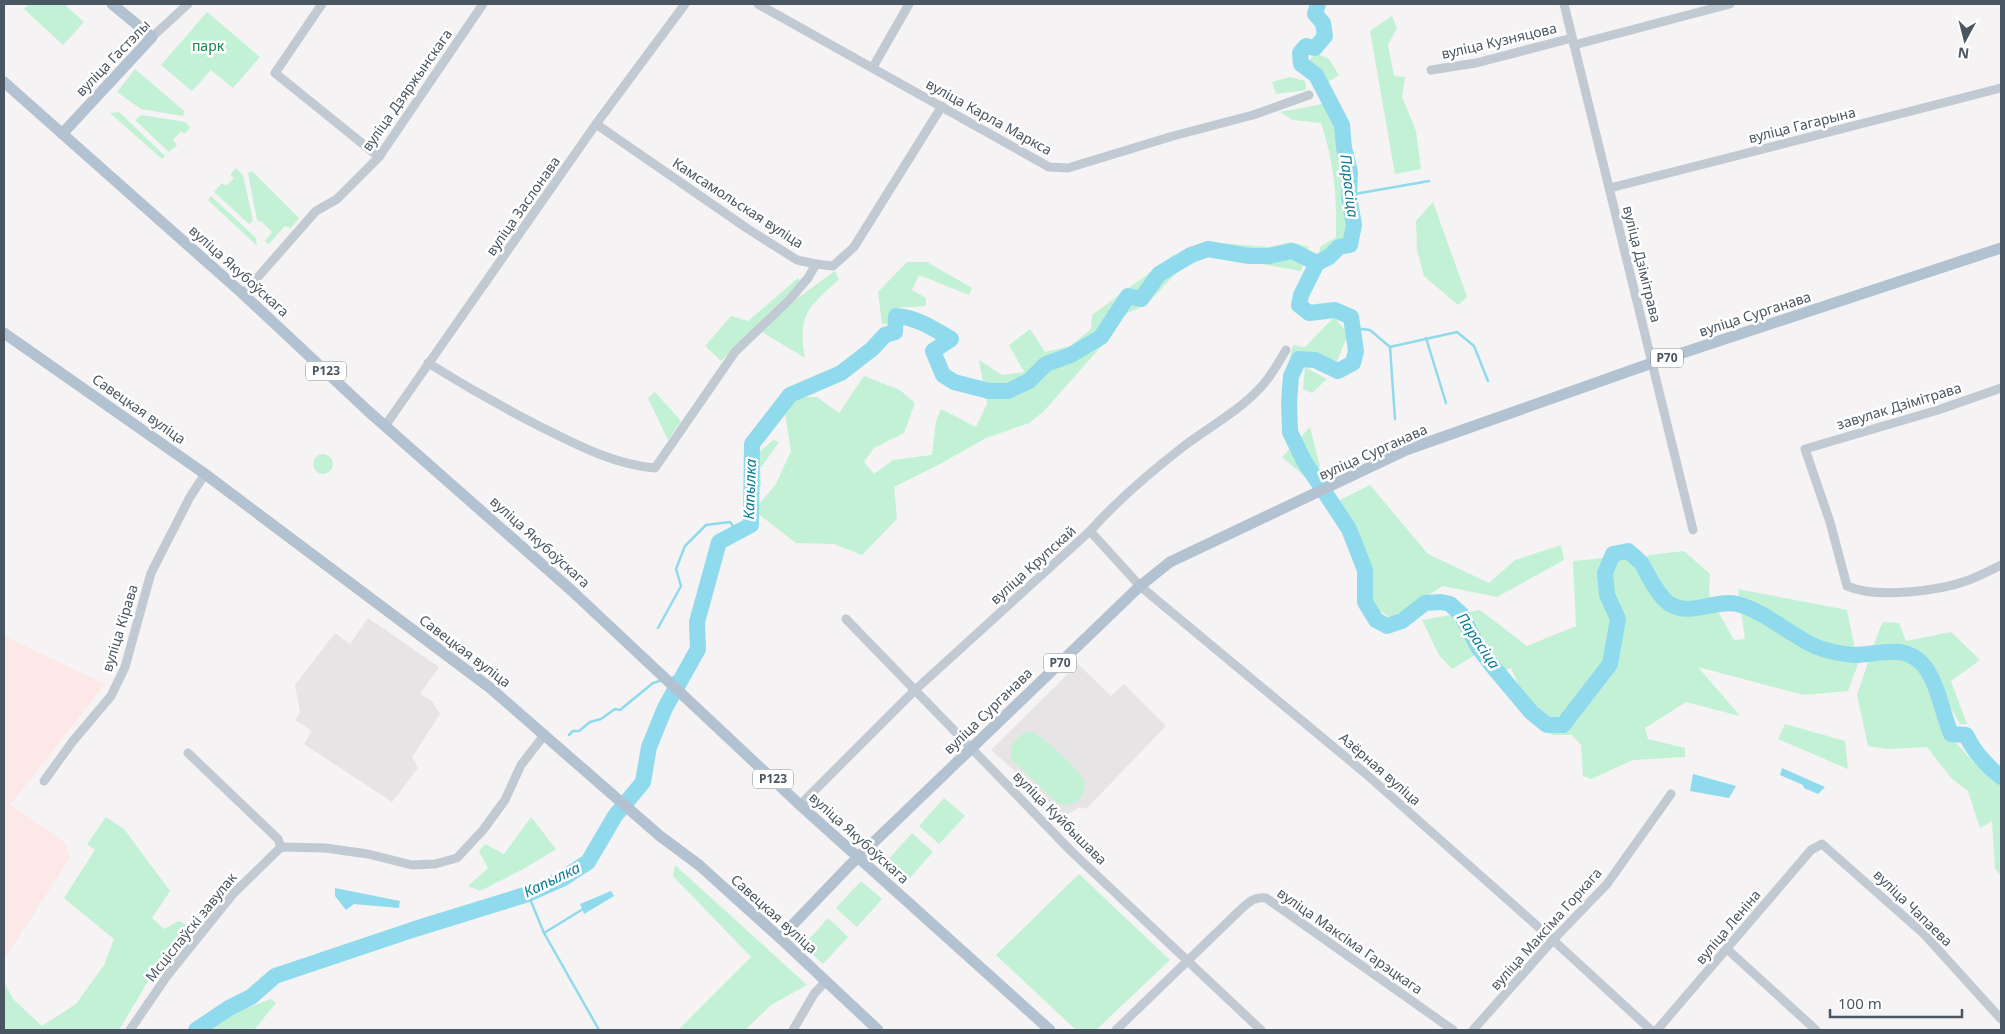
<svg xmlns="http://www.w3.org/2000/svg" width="2005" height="1034" font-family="'Noto Sans',sans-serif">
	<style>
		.education { fill: #e6e4e5 }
		.medical { fill: #fce8e6 }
		.green { fill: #c3f1d5 }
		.water { fill: #90daee }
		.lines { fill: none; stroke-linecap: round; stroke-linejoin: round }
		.stream { stroke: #90daee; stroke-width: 2.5 }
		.river { stroke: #90daee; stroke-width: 16 }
		.minor { stroke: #c1cad2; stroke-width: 9 }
		.major { stroke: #b3c2d1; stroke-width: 11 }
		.labels { text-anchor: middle; stroke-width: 5; stroke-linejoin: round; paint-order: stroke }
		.shield { fill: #fff; stroke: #808990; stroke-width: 1 }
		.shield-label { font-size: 12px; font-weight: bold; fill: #4a5661 }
		.street-label { font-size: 14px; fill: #4a5661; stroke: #fff }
		.park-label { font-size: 14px; fill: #17864f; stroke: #fff }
		.water-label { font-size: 15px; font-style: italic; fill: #0c7c9b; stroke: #fff }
	</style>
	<rect width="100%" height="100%" fill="#f5f3f3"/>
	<g class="education">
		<path d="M368,618L439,667L420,694L432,701L440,714L412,757L418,768L392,802L304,744L312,731L295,720L300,713L295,685L335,633L350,644Z"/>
		<path d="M1078,664L1111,696L1124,684L1166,726L1086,809L1080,807L1065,816L991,750Z"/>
	</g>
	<path class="medical" d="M4,636L105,684L10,805L64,841L70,858L4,959Z"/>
	<g class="green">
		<path d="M29,4H64L84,22L63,45L24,9Z"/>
		<path d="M207,12L260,57L233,88L211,70L192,91L161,65Z"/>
		<path d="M1392,16L1397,28L1388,45L1394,76L1405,77L1402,97L1416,131L1421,169L1395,174L1370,31Z"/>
		<path d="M1316,53L1329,59L1339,75L1326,83L1322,74L1307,63Z"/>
		<path d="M135,69L184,111L183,116L141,109L117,92Z"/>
		<path d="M1290,77L1305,81L1306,90L1276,94L1272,82Z"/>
		<path d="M1323,104L1337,126L1344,169L1345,201L1351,227L1348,242L1334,246L1319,256L1320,247L1336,237C1337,197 1334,161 1321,123L1293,120L1280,112Z"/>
		<path d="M119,112L165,156L162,159L110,113Z"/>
		<path d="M141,115L186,122L190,128L184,134L181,131L173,140L177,145L169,152L135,120Z"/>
		<path d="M236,168L243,175L253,221L249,224L214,192L222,183L226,186L234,178L230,175Z"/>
		<path d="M252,171L299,218L291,228L285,226L269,244L265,241L272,232L261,221L259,222L257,220L248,173Z"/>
		<path d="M211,196L256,238L257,246L208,200Z"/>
		<path d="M1433,202L1467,297L1458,305L1424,276L1417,250L1416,221Z"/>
		<path d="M1291,242L1309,247L1301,271L1215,256L1217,243L1270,247Z"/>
		<path d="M1175,254L1178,271L1146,305L1116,318L1107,340L1043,412L1029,423L986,438L940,464L894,487L897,519L862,555L834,544L796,543L756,512L760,503L776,484L791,451L785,413L797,397H817L839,413L864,376L900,390L915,403L904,433L874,448L864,462L874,474L893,460L932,455L936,421L941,409L976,427L987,404L979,360L1002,375L1024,372L1009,345L1030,329L1045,352L1070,346L1091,329L1092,315Z"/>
		<path d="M907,262H927L972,288L969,295L919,275L912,290L926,298V306L896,308L890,323L882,324L878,292Z"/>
		<path d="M835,271L839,279C809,308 797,312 805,358L762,332L788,305Z"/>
		<path d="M798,278L801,281L721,361L705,346L731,316L748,321Z"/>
		<path d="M1334,317L1348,334L1337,361L1320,356L1301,354L1289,362L1293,345L1305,347Z"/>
		<path d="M1305,367L1327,379L1312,393L1303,389Z"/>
		<path d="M655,392L681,421L668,440L648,398Z"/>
		<path d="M1310,427L1320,467L1305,477L1282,457Z"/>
		<path d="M773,440L779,442L760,469L761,485L756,492L755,456Z"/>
		<circle cx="323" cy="464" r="10"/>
		<path d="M1370,485L1428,554L1489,583L1515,560L1561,545L1564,560L1497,597L1443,586L1391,618L1374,607L1363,545L1334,503Z"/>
		<path d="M1684,551L1710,574L1709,595L1734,640L1745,639L1738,589L1847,610L1858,664L1848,691L1804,695L1698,667L1740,716L1686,702L1645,728L1648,739L1685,748V757L1633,760L1591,779L1583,776L1581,745L1572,735H1552L1536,723L1511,668L1491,677L1475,655L1452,669L1439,655L1422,620L1480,610L1527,646L1576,626L1573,561L1624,556L1636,564L1649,555Z"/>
		<path d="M1883,622L1899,623L1906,641L1951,632L1980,660L1951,681L1967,724H1960L1946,699L1938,700L1951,737L1974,763L2001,783V875L1995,869L1992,821L1980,828L1968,791L1951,778L1927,747L1887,749L1868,746L1857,695L1879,630Z"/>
		<path d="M1785,724L1845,741L1848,769L1778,739Z"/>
		<path d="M1030,731C1041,734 1080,771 1084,781C1086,788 1083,795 1079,799C1072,806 1065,806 1057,803L1012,760C1007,747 1018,734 1030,731Z"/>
		<path d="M944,798L965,816L939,844L919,826Z"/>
		<path d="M106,817L124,829L170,891L152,918L164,929L179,921L197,930L154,971L119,1030H4V982L13,999L42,1026L76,1004L104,965L114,939L64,898L95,850L87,844Z"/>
		<path d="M531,817L556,849L527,867L480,891L468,886L488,868L479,851L485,844L504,854Z"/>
		<path d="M912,833L933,852L908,880L887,861Z"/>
		<path d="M675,865L807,985L771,1005L745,1030H678L751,957L673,876Z"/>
		<path d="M1079,874L1170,960L1096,1030H1076L996,955Z"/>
		<path d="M861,881L882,899L857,927L836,908Z"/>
		<path d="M828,918L848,937L823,964L803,946Z"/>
		<path d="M271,999L276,1003L254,1030H205L234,1013Z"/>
	</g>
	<g class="water">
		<path d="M1782,768L1825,787L1818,794L1804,788L1803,785L1780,775Z"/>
		<path d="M1693,774L1736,786L1729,798L1690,791Z"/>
		<path d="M335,888L400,901L399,908L354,904L346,910L335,896Z"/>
		<path d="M611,891L614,896L584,914L580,904Z"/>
	</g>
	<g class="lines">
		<g class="stream">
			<path d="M1349,195L1429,181"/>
			<path d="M1353,328L1370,330L1390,347L1457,332L1474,346L1488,381"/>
			<path d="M1426,338L1446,403"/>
			<path d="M1390,347L1395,419"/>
			<path d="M658,628L681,586L676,569L685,546L706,525L730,522L737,531"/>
			<path d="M671,678L684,674"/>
			<path d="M569,735L573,731H579L590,722L601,719L615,709L620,710L653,683L663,680"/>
			<path d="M528,894L544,933L599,1030"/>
			<path d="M544,933L583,909"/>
		</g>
		<g class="river">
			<path d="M1318,4L1315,14L1323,23L1325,36L1315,48L1306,46L1300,53L1301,64L1316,75L1342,125L1344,148L1350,172L1349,197L1354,225L1350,245L1339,247L1329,257L1317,263L1301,295L1299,305L1309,313L1335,310L1351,317L1356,351L1353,363L1338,371L1315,360L1299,359L1291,376L1289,402L1290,432L1304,461L1349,529L1365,570V602L1376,620L1387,626L1402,621L1425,603L1441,602L1450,604L1461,614L1478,647L1490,663L1531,712L1547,725H1563L1610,664L1618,619L1607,595L1605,573L1613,554L1628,551C1632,555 1638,559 1642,564C1648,575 1659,598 1670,604C1691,617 1714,599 1737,604C1763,610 1791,636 1817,647C1827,651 1843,654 1854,655C1879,655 1906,642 1925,667C1939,687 1942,712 1951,734L1966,735C1974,752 1987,766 2001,777"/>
			<path d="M196,1030L229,1008L251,997L275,976L415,929L528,894L562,879L588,862L615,816L643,782L649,747L665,708L698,649L697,622L719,542L751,525L752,444L790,395L841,373L872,349L885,335L895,332L896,316C916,317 934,329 951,339L933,351L943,375L954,382L989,391H1008L1029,381L1046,364L1071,355L1101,337L1128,296L1141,299L1159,274L1191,255L1208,249L1249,256H1269L1292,251L1317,263"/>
		</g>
		<g class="minor">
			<path d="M322,4L275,73L379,157"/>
			<path d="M758,4L1049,167L1068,168L1173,136L1253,115L1309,95"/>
			<path d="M1564,4L1693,530"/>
			<path d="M152,37L188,4"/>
			<path d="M1574,45L1730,4"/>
			<path d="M873,67L909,4"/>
			<path d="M1431,70L1476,63L1572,38"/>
			<path d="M596,124L748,229L797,260L816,264L833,266L854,247L942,106"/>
			<path d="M1610,188L2001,88"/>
			<path d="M243,294L316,211L337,199L379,157L483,4"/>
			<path d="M428,363C465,386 502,407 541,427C577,445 615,465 655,468L735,352L790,299L808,278L816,264"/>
			<path d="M2001,388L1938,410L1805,449L1830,522L1847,586C1877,599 1939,591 1969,580C1980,576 1991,570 2001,565"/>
			<path d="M385,426L596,124L685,4"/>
			<path d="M1090,531L1140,586L1366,774L1553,940L1651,1030"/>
			<path d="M846,619L1072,852L1261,1030"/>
			<path d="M188,753L278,839L281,847"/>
			<path d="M44,781L73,741L111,696L125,667L151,573L190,497L205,474"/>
			<path d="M800,805L914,691L1090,531C1116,502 1153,470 1184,446C1209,427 1239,411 1260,388C1271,377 1278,363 1286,350"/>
			<path d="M1727,949L1816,1030"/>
			<path d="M130,1030L167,976L233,894L281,847L325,848L368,854L412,865L435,864L457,858L483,830L505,800L521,765L545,734"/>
			<path d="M793,1030L814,994L826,981"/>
			<path d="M1116,1030L1238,912C1247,904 1253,896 1266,898L1453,1030"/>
			<path d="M1473,1030L1553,940L1607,884L1671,794"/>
			<path d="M1657,1030L1811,850L1822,844L1924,934L2001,1019"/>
		</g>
		<g class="major">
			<path d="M4,82L243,294L368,411L571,590L800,805L1050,1030"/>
			<path d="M62,134L152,37L112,4"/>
			<path d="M4,333L205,474L489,687L660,836L699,865L780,938L878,1030"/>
			<path d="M780,938L849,866L1140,586L1170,562L1406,450L1652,363L2001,248"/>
		</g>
	</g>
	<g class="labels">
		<g class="shield">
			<rect x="1651" y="348.5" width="32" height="19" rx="4"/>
			<rect x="306" y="361.5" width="40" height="19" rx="4"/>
			<rect x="1044" y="653.5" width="32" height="19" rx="4"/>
			<rect x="753" y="769.5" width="40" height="19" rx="4"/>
		</g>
		<g class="shield-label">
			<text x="1667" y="362">Р70</text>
			<text x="326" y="375">Р123</text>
			<text x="1060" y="667">Р70</text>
			<text x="773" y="783">Р123</text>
		</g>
		<g class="street-label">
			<text transform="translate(1499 41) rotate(-13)" y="5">вуліца Кузняцова</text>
			<text transform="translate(113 58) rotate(-46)" y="5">вуліца Гастэлы</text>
			<text transform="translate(407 90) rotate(-55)" y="5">вуліца Дзяржынскага</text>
			<text transform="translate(989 117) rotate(29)" y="5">вуліца Карла Маркса</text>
			<text transform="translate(1802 125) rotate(-14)" y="5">вуліца Гагарына</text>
			<text transform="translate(738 203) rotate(33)" y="5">Камсамольская вуліца</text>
			<text transform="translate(523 206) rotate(-55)" y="5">вуліца Заслонава</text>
			<text transform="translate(1642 264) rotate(76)" y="5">вуліца Дзімітрава</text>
			<text transform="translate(239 271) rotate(42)" y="5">вуліца Якубоўскага</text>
			<text transform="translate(1755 314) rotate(-18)" y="5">вуліца Сурганава</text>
			<text transform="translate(1899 406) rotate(-17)" y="5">завулак Дзімітрава</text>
			<text transform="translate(139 409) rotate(35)" y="5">Савецкая вуліца</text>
			<text transform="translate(1373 452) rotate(-24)" y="5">вуліца Сурганава</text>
			<text transform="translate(540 542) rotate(42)" y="5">вуліца Якубоўскага</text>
			<text transform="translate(1033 565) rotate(-42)" y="5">вуліца Крупскай</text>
			<text transform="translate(120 628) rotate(-73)" y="5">вуліца Кірава</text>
			<text transform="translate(465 651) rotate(37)" y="5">Савецкая вуліца</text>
			<text transform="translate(988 711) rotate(-44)" y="5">вуліца Сурганава</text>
			<text transform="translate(1380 769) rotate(41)" y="5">Азёрная вуліца</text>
			<text transform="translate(1060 818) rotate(45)" y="5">вуліца Куйбышава</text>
			<text transform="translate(859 838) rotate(42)" y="5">вуліца Якубоўскага</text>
			<text transform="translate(1913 908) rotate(44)" y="5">вуліца Чапаева</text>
			<text transform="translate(774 914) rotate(42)" y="5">Савецкая вуліца</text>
			<text transform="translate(191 927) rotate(-51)" y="5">Мсціслаўскі завулак</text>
			<text transform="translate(1728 927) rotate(-50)" y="5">вуліца Леніна</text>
			<text transform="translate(1546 929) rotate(-48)" y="5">вуліца Максіма Горкага</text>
			<text transform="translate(1350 941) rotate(35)" y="5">вуліца Максіма Гарэцкага</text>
		</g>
		<g class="park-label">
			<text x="208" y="51">парк</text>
		</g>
		<g class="water-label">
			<text transform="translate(1349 186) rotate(83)" y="5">Парасіца</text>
			<text transform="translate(750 489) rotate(-88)" y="5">Капылка</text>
			<text transform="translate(1478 641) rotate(56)" y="5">Парасіца</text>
			<text transform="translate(552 880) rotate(-26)" y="5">Капылка</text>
		</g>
	</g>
	<rect width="2005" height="1034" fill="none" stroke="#4a5661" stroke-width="10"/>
	<g transform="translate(1965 40) rotate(187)" stroke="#ffffff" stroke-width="4" paint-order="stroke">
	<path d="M0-4L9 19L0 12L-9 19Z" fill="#4a5661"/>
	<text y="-8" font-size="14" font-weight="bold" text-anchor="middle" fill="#4a5661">N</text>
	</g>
	<path d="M1830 1009v8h132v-8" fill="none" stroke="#4a5661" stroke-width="2.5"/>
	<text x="1838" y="1009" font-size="15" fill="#4a5661" stroke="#ffffff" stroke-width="4" paint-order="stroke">100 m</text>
</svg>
